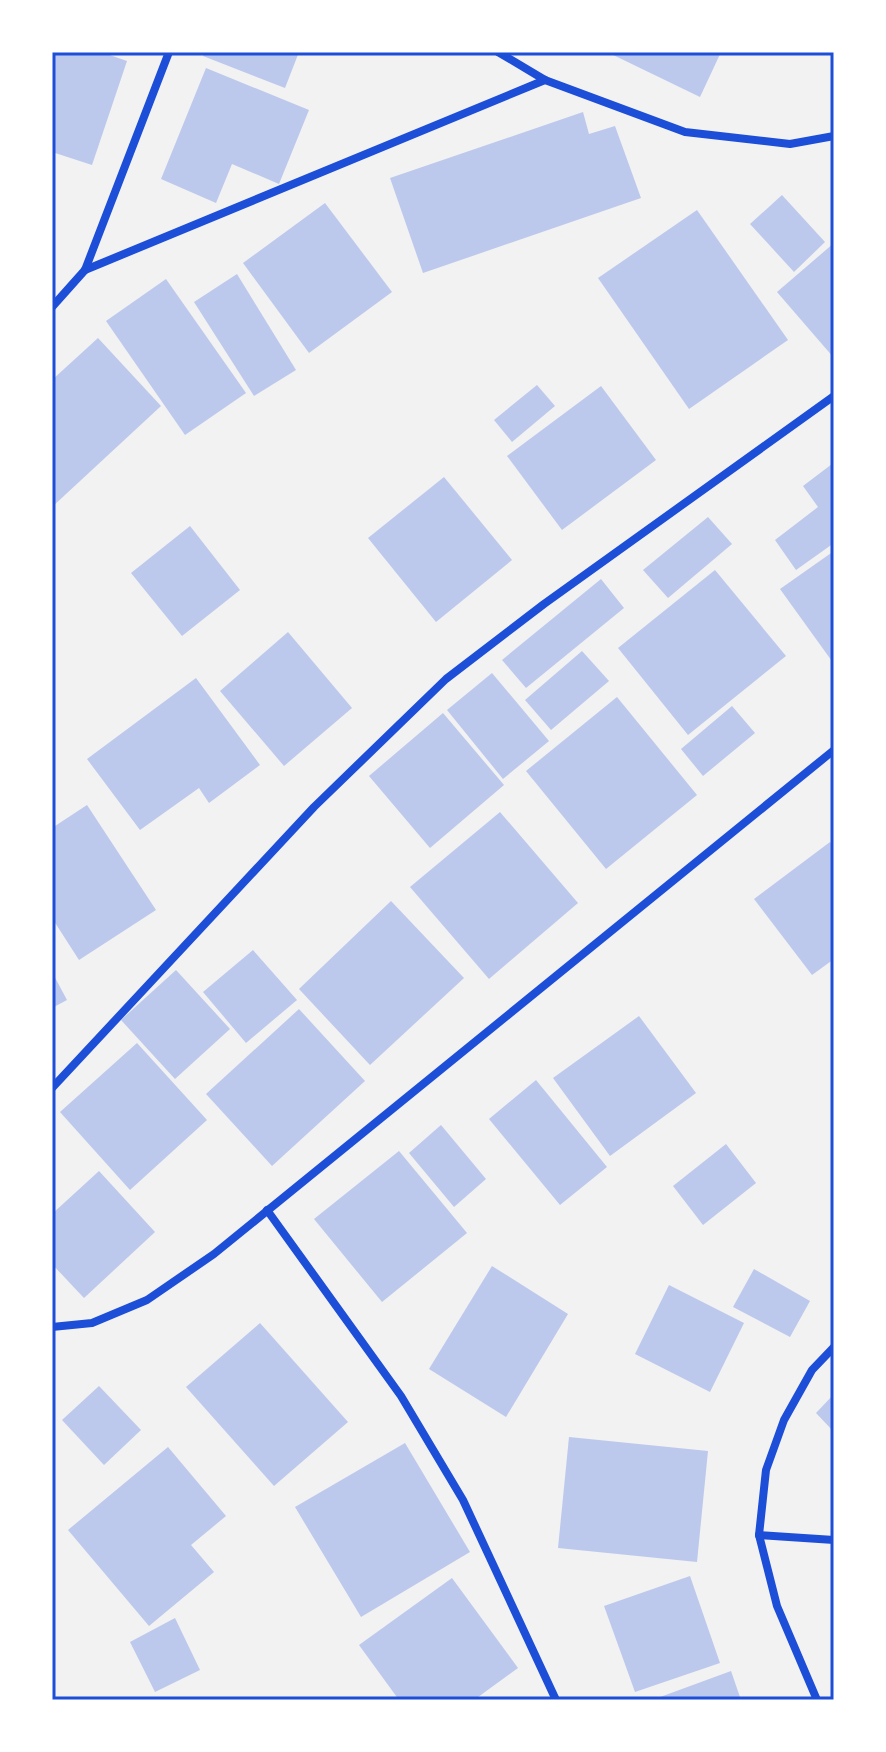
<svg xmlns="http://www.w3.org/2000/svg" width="886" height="1752" font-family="'Roboto Condensed',sans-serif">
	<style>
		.building { fill: #bdc9ec }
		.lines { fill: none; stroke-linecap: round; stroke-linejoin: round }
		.minor { stroke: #1d4ed8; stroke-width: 8 }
		.neatline { fill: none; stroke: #1d4ed8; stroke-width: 3 }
	</style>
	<rect width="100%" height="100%" fill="#f2f2f2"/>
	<g class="building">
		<path d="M52,52H101L127,61L92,165L52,152Z"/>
		<path d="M205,52H299L285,88L203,56Z"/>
		<path d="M607,52H721L700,97Z"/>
		<path d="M206,68L309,110L279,184L232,164L216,203L161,179Z"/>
		<path d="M583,112L589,134L615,126L641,198L423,273L390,178Z"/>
		<path d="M782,195L825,242L794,272L750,224Z"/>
		<path d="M325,203L392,292L309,353L243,263Z"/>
		<path d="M697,210L788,340L689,409L598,278Z"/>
		<path d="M834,243V358L777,292Z"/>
		<path d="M237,274L296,370L254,396L194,302Z"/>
		<path d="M166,279L246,393L185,435L106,321Z"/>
		<path d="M98,338L161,406L52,507V380Z"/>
		<path d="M537,385L555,406L512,442L494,420Z"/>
		<path d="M601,386L656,460L562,530L507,456Z"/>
		<path d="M832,464L834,466V543L796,570L775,540L818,507L803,486Z"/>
		<path d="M444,477L512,560L436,622L368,538Z"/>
		<path d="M708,517L732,544L668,598L643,570Z"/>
		<path d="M190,526L240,590L182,636L131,573Z"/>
		<path d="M834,551V664L780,589Z"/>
		<path d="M715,570L786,656L688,735L618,648Z"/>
		<path d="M601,579L624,608L526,688L502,660Z"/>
		<path d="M288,632L352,708L284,766L220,691Z"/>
		<path d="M582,651L609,681L551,730L525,700Z"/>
		<path d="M492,673L549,741L503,779L447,710Z"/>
		<path d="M196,678L260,765L209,803L199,788L140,830L87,759Z"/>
		<path d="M617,697L697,795L606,869L526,771Z"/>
		<path d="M732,706L755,733L703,776L681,749Z"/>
		<path d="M443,713L504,785L430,848L369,776Z"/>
		<path d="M87,805L156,910L79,960L52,918V828Z"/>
		<path d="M500,812L578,903L489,979L410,887Z"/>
		<path d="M830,842L834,847V959L812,975L754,899Z"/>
		<path d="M391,901L464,978L370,1065L299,989Z"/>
		<path d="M253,950L297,1000L246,1043L203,992Z"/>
		<path d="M176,970L230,1029L175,1079L121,1020Z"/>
		<path d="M52,972L67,1000L52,1008Z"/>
		<path d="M299,1009L365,1081L272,1166L206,1094Z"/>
		<path d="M639,1016L696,1093L610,1156L553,1078Z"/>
		<path d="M137,1043L207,1120L130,1190L60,1112Z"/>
		<path d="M536,1080L607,1167L560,1205L489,1119Z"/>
		<path d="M441,1125L486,1179L454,1207L409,1153Z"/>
		<path d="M726,1144L756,1183L703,1225L673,1186Z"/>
		<path d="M399,1151L467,1233L382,1302L314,1219Z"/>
		<path d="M99,1171L155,1232L84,1298L52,1264V1214Z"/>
		<path d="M492,1266L568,1314L506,1417L429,1369Z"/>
		<path d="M754,1269L810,1301L790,1337L733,1307Z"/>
		<path d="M669,1285L744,1323L710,1392L635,1354Z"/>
		<path d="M260,1323L348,1422L274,1486L186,1387Z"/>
		<path d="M99,1386L141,1430L104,1465L62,1420Z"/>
		<path d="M834,1394V1432L816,1413Z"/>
		<path d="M569,1437L708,1451L697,1562L558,1548Z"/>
		<path d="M405,1443L470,1552L361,1617L295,1507Z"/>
		<path d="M168,1447L226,1516L191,1545L214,1572L149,1626L68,1530Z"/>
		<path d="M690,1576L720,1663L635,1692L604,1606Z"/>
		<path d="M452,1578L518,1668L474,1700H399L359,1645Z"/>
		<path d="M175,1618L200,1670L155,1692L130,1642Z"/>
		<path d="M731,1671L741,1700H652Z"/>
	</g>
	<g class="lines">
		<g class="minor">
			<path d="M498,52L545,80L685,132L790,144L834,136"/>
			<path d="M85,270L545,80"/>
			<path d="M52,307L85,270L169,52"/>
			<path d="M52,1088L314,807L446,679L544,604L834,396"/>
			<path d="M267,1210L401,1396L463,1500L556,1700"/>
			<path d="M52,1327L92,1323L147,1300L214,1254L834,750"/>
			<path d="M759,1535L834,1540"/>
			<path d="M817,1700L777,1606L759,1535L766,1470L784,1420L812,1370L834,1347"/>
		</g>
	</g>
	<rect width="886" height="1752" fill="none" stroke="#ffffff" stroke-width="108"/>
	<rect x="54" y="54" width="778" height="1644" class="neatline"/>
</svg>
